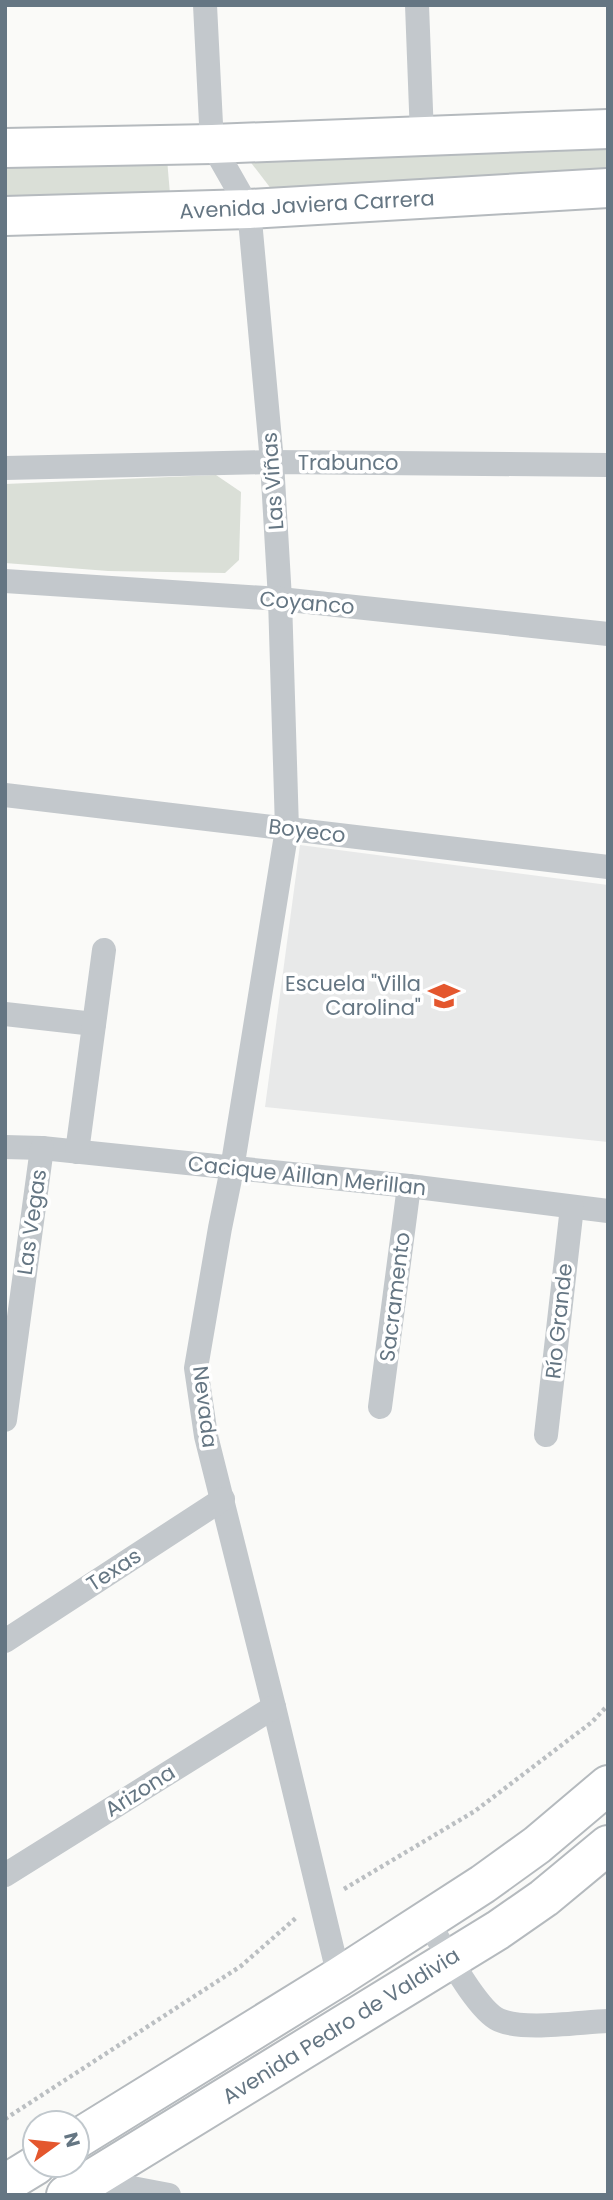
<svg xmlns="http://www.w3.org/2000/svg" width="613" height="2200" font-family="Poppins,sans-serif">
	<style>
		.built { fill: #e8e9e9 }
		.green { fill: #dadfd7 }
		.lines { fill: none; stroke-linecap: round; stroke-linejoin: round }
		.primary-casing { stroke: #b5babe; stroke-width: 42 }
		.path { stroke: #bbbfc2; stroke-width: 4.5; stroke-dasharray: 3.5 3.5; stroke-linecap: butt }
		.street { stroke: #c3c8cc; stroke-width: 24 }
		.primary { stroke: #fff; stroke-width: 38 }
		.labels { text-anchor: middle; stroke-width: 7; stroke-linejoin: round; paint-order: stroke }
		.street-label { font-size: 21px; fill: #657683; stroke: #fff }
		.poi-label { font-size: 21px; fill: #657683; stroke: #fff; text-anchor: end }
	</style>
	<rect width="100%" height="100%" fill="#fafaf8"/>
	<path class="built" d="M300,845L608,885V1142L265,1107Z"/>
	<g class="green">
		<path d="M608,138V175L272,190L242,151Z"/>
		<path d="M167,159L170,194L5,196V162Z"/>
		<path d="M216,475L241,492L239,560L225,573L108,571L5,563V484Z"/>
	</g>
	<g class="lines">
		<defs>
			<g id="primary">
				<path d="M5,148L212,144L608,129"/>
				<path d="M5,216L249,209L608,188"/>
				<path d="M77,2139L339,1977L483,1884L537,1845L608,1785"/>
				<path d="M5,2184L36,2165"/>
				<path d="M66,2195L498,1930L544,1898L608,1845"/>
			</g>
		</defs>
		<use href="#primary" class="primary-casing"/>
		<g class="path">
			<path d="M344,1889L475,1811L592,1722L608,1705"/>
			<path d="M5,2119L241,1966L297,1917"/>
		</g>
		<g class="street">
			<path d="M205,5L212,144L249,209L272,462L280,599L287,829L232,1169L220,1228L196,1368L206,1436L274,1707L339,1977"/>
			<path d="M417,5L422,136"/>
			<path d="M5,468L272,462L608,465"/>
			<path d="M5,581L280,599L608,634"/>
			<path d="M5,795L608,867"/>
			<path d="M5,1014L94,1024"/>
			<path d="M5,1147L42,1148L409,1186L608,1211"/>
			<path d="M77,1152L104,950"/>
			<path d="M380,1407L409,1186"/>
			<path d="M5,1420L42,1148"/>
			<path d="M546,1435L572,1207"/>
			<path d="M5,1641L223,1499"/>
			<path d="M5,1875L274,1707"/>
			<path d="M426,1919C441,1942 476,2010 499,2020C523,2031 580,2022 608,2021"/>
			<path d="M90,2180L169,2195"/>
		</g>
		<use href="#primary" class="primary"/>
	</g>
	<defs>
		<symbol id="school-bare" viewBox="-9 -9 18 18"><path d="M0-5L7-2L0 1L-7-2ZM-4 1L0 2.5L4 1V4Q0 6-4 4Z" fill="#e4572e" stroke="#fff" stroke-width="2.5" paint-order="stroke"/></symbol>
	</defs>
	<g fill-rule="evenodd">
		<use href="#school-bare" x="422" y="974" width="44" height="44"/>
	</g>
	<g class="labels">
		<g class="street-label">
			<text transform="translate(307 205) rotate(-3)" y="7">Avenida Javiera Carrera</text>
			<text x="348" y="470">Trabunco</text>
			<text transform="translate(273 481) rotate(-94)" y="7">Las Viñas</text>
			<text transform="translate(307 603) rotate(5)" y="7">Coyanco</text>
			<text transform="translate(307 831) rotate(7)" y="7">Boyeco</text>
			<text transform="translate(307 1176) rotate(6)" y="7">Cacique Aillan Merillan</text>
			<text transform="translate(32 1222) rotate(-82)" y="7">Las Vegas</text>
			<text transform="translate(395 1297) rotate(-83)" y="7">Sacramento</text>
			<text transform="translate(559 1321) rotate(-84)" y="7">Río Grande</text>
			<text transform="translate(205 1407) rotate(83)" y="7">Nevada</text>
			<text transform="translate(114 1570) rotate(-33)" y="7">Texas</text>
			<text transform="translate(140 1791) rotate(-32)" y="7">Arizona</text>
			<text transform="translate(341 2026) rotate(-32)" y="7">Avenida Pedro de Valdivia</text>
		</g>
		<g class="poi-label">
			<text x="421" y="991">Escuela "Villa<tspan x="421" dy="24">Carolina"</tspan></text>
		</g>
	</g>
	<rect width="613" height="2200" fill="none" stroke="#657683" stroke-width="14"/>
	<g transform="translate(56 2144) rotate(75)"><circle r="33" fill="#ffffff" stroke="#c1c8cd" stroke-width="2"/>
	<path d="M0-5L12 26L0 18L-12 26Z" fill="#e4572e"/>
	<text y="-10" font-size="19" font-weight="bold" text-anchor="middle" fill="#657683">N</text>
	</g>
</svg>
